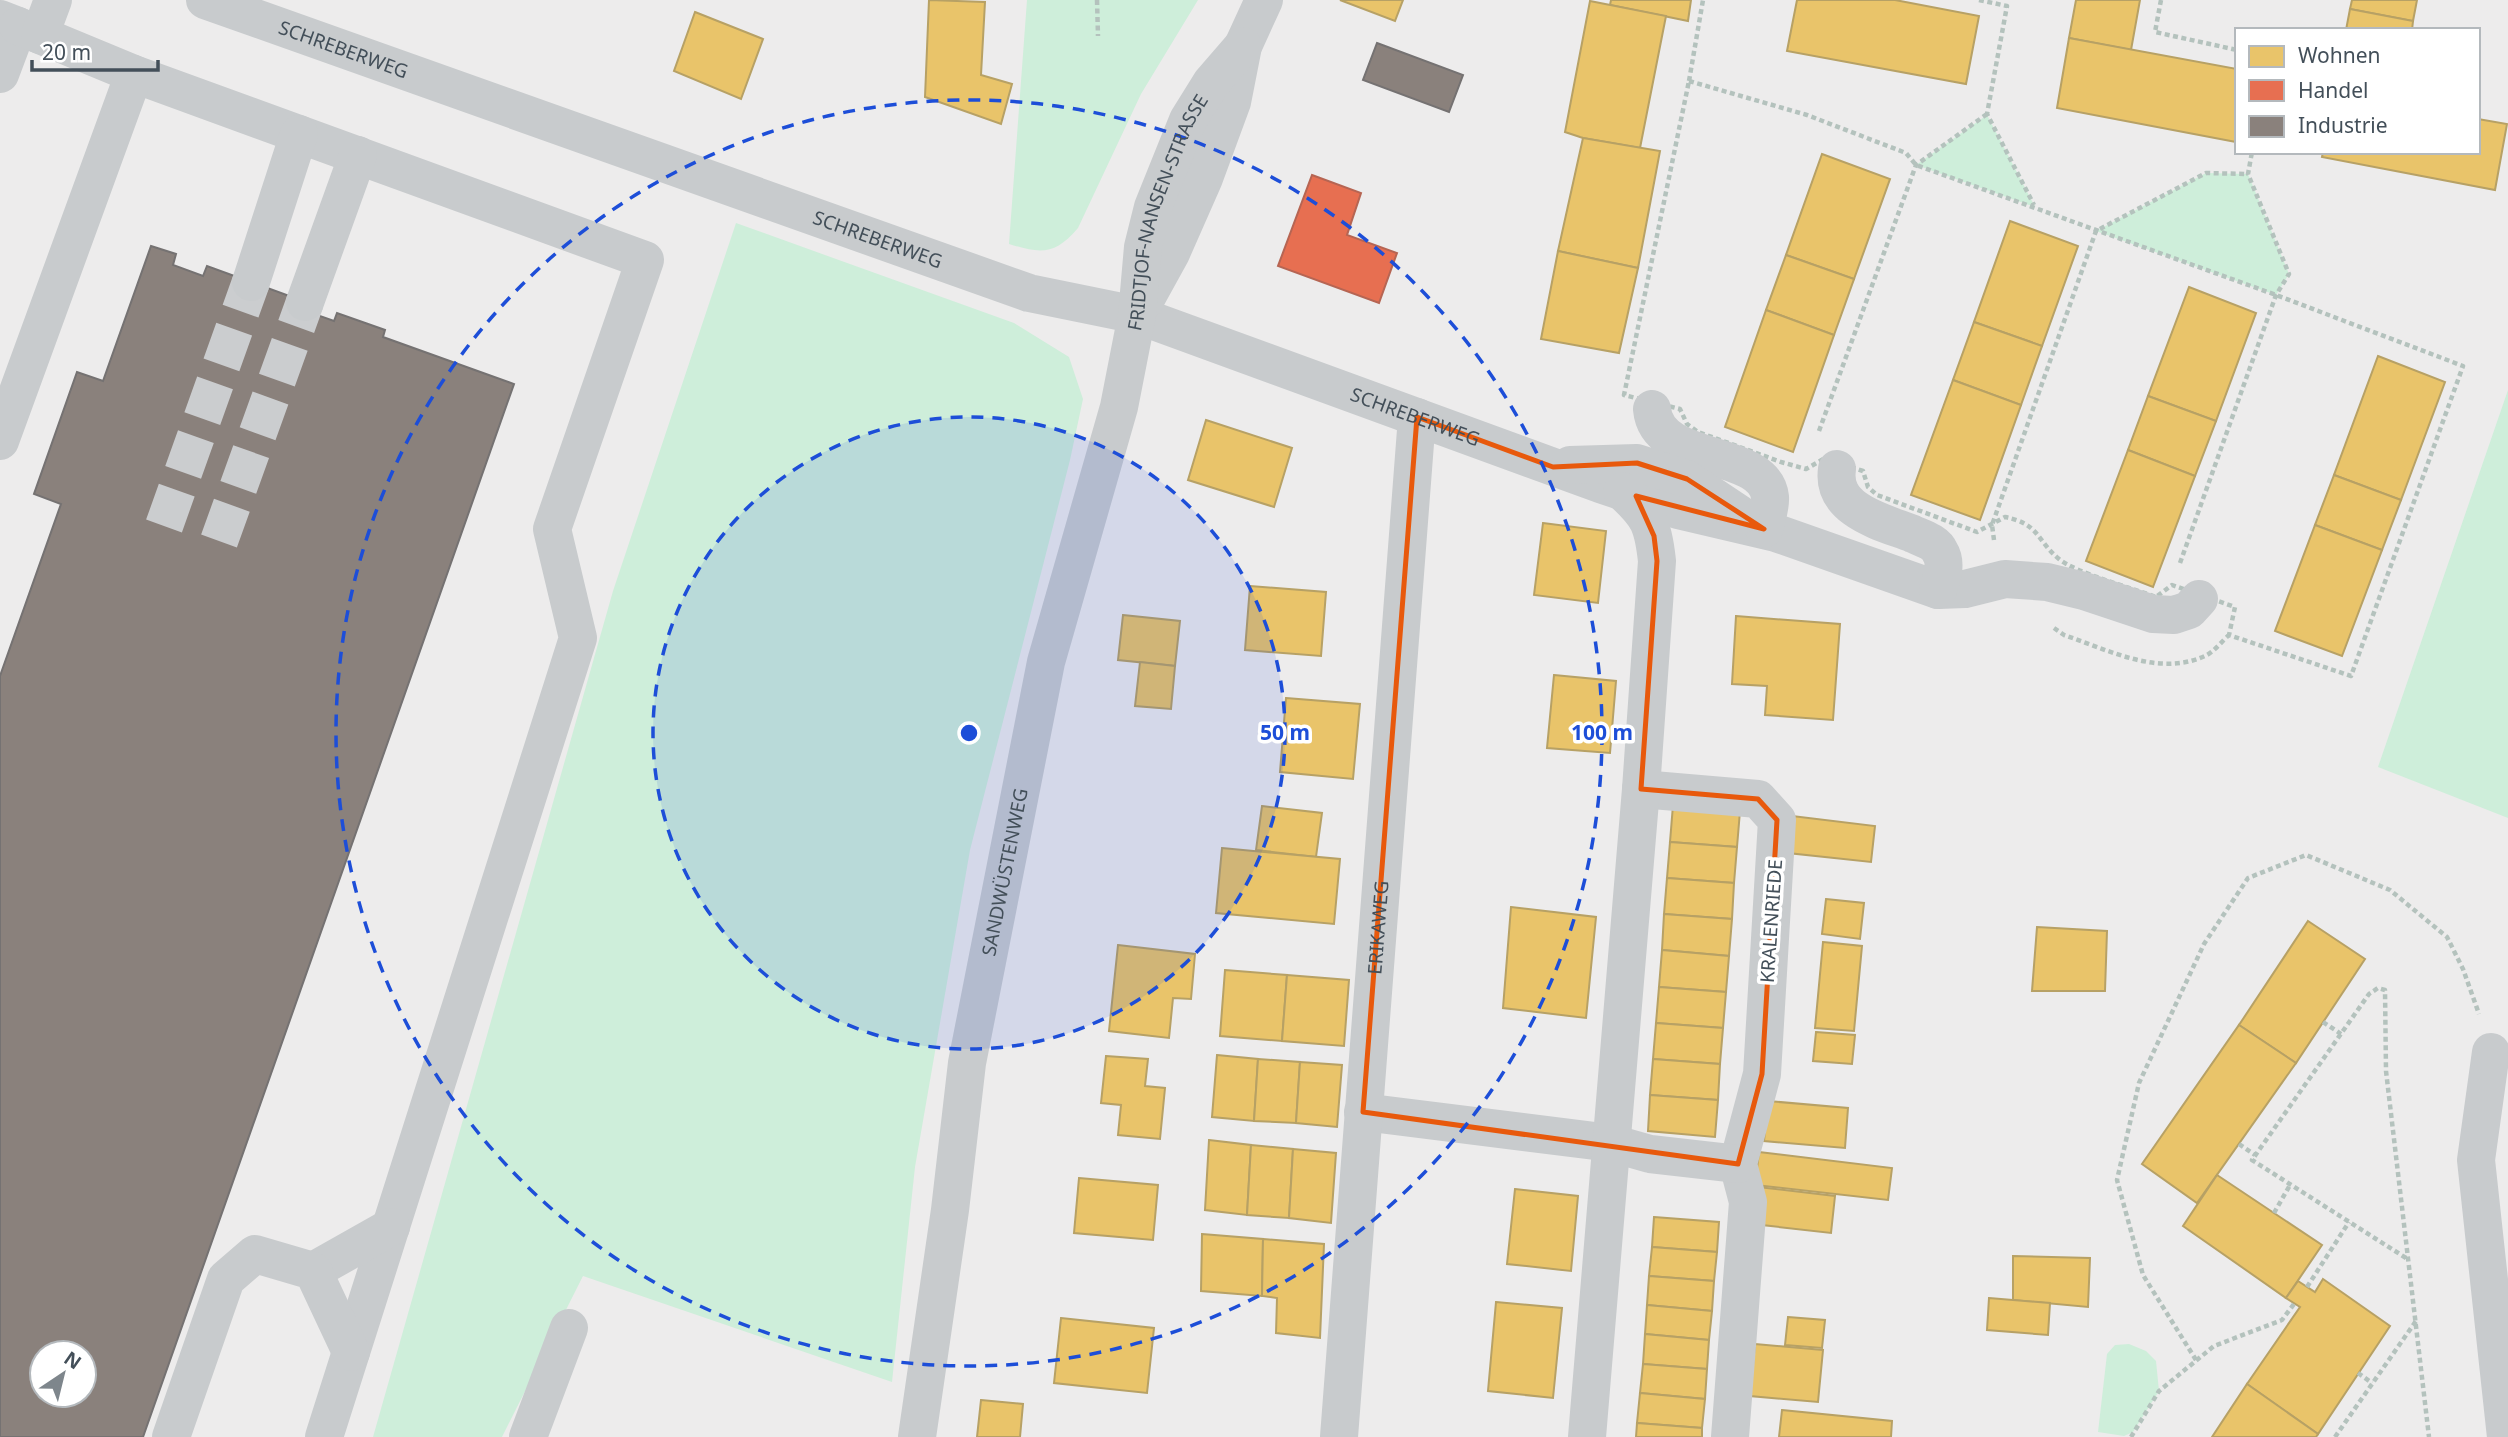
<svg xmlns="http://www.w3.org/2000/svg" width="2508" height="1437" font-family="'Noto Sans',sans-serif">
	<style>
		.green { fill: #ceeeda }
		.homes { fill: #e9c46a; stroke: #b7a165; stroke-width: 2 }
		.shops { fill: #e76f51; stroke: #b66553; stroke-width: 2 }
		.industry { fill: #8a817c; stroke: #757272; stroke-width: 2; fill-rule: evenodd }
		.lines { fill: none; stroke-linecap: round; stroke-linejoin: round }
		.minor-tunnel { stroke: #cbcdcf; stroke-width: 38; stroke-dasharray: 38 19; stroke-linecap: butt }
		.path { stroke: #b4c2bd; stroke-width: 4.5; stroke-dasharray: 5 3.5; stroke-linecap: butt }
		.minor { stroke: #c8cbcd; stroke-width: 38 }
		.marked { fill: none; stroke: #e8590c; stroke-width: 5; stroke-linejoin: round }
		.ring { fill: none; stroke: #1d4ed8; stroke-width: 3.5; stroke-dasharray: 12 9 }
		.labels { text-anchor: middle; stroke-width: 7; stroke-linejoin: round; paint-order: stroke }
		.street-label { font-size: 19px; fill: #434f59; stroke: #fff }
		.centre { fill: #1d4ed8; stroke: #fff; stroke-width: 3.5 }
		.ring-label { font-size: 21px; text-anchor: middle; font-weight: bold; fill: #1d4ed8; stroke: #fff; stroke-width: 7; stroke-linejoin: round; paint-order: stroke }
	</style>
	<rect width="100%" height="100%" fill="#edecec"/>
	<g class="green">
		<path d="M1027,0H1198L1141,94L1078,228C1055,255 1041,254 1009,244Z"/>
		<path d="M1987,115L2035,207L1916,165Z"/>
		<path d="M2206,173L2248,174L2289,274L2276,295L2096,231Z"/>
		<path d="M736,223L1014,323L1069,357L1083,399L1070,460L970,850L915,1167L892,1382L583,1276L502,1437H373L613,591Z"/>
		<path d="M2508,390V818L2378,767Z"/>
		<path d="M2129,1344L2146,1351L2156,1361L2159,1391L2133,1432L2124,1436L2098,1432L2107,1354L2115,1345Z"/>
	</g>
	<g class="homes">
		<path d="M929,0L985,2L981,75L1012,84L1001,124L925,97Z"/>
		<path d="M1340,0H1403L1395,21Z"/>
		<path d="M1611,0H1691L1688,21L1610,5Z"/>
		<path d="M1797,0H1895L1979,16L1966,84L1787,51Z"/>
		<path d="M2076,0H2140L2131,50L2069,38Z"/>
		<path d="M2352,0H2417L2413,21L2350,9Z"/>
		<path d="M1590,1L1666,16L1640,148L1583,138L1565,132Z"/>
		<path d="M2350,9L2413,21L2412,30H2346Z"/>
		<path d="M695,12L763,39L741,99L674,71Z"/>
		<path d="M2069,38L2237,69L2236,142L2057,108Z"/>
		<path d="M2478,119L2507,124L2495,190L2322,157L2323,152H2478Z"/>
		<path d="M1583,138L1660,151L1638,268L1558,251Z"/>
		<path d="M1822,154L1890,179L1854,279L1786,255Z"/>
		<path d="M2010,221L2078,246L2042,346L1974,322Z"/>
		<path d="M1558,251L1638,268L1619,353L1541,339Z"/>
		<path d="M1786,255L1854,279L1834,335L1766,310Z"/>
		<path d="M2189,287L2256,313L2216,421L2148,396Z"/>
		<path d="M1766,310L1834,335L1793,452L1725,427Z"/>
		<path d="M1974,322L2042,346L2021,405L1953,380Z"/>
		<path d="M2378,356L2445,382L2401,500L2334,475Z"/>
		<path d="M1953,380L2021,405L1980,520L1911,495Z"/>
		<path d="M2148,396L2216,421L2195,476L2128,450Z"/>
		<path d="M1206,420L1292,448L1274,507L1188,480Z"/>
		<path d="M2128,450L2195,476L2153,587L2086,561Z"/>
		<path d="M2334,475L2401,500L2382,550L2315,525Z"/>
		<path d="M1543,523L1606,531L1598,603L1534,595Z"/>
		<path d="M2315,525L2382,550L2342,656L2275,631Z"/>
		<path d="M1250,586L1326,592L1321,656L1245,650Z"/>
		<path d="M1123,615L1180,621L1175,666L1118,660Z"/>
		<path d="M1736,616L1840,624L1833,720L1765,715L1767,686L1732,684Z"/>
		<path d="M1140,662L1175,666L1171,709L1135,706Z"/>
		<path d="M1554,675L1616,681L1610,753L1547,748Z"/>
		<path d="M1286,698L1360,704L1353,779L1280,772Z"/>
		<path d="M1673,805L1740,811L1737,847L1670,842Z"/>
		<path d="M1262,806L1322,813L1316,857L1256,850Z"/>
		<path d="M1792,816L1875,826L1871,862L1788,853Z"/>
		<path d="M1670,842L1737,847L1734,883L1667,878Z"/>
		<path d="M1222,848L1340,859L1334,924L1216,913Z"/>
		<path d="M1667,878L1734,883L1732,919L1664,914Z"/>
		<path d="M1826,899L1864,903L1860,939L1822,934Z"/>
		<path d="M1511,907L1596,917L1586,1018L1503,1008Z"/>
		<path d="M1664,914L1732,919L1729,956L1662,950Z"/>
		<path d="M2308,921L2365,959L2296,1063L2239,1025Z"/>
		<path d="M2037,927L2107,931L2105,991H2032Z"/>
		<path d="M1823,942L1862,946L1854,1031L1815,1028Z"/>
		<path d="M1118,945L1195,954L1191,999L1173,998L1169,1038L1109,1031Z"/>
		<path d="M1662,950L1729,956L1726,992L1659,987Z"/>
		<path d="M1225,970L1287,975L1282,1041L1220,1036Z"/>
		<path d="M1287,975L1349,980L1344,1046L1282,1041Z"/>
		<path d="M1659,987L1726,992L1723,1028L1656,1023Z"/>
		<path d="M1656,1023L1723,1028L1720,1064L1653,1059Z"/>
		<path d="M2239,1025L2296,1063L2197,1203L2142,1164Z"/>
		<path d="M1816,1032L1855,1035L1852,1064L1813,1061Z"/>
		<path d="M1217,1055L1258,1059L1254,1121L1212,1117Z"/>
		<path d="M1106,1056L1148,1059L1145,1086L1165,1088L1160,1139L1118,1135L1121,1105L1101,1103Z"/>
		<path d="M1258,1059L1300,1062L1296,1123L1254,1121Z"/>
		<path d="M1653,1059L1720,1064L1718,1100L1650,1095Z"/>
		<path d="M1300,1062L1342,1065L1337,1127L1296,1123Z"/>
		<path d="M1650,1095L1718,1100L1715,1137L1648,1131Z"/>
		<path d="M1768,1101L1848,1108L1845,1148L1764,1141Z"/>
		<path d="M1209,1140L1251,1145L1247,1215L1205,1210Z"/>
		<path d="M1251,1145L1293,1149L1289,1218L1247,1215Z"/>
		<path d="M1293,1149L1336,1153L1331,1223L1289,1218Z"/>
		<path d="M1759,1152L1892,1168L1888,1200L1755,1185Z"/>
		<path d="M2217,1175L2322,1245L2286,1298L2183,1226Z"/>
		<path d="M1079,1178L1158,1185L1153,1240L1074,1233Z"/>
		<path d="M1758,1187L1835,1196L1831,1233L1753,1224Z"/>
		<path d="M1515,1189L1578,1196L1571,1271L1507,1264Z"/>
		<path d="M1654,1217L1719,1222L1717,1252L1652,1247Z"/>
		<path d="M1202,1234L1263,1239L1262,1296L1201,1291Z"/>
		<path d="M1263,1239L1324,1244L1320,1338L1276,1333L1277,1298L1262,1296Z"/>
		<path d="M1652,1247L1717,1252L1714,1281L1649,1276Z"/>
		<path d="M2013,1256L2090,1258L2088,1307L2013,1300Z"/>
		<path d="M1649,1276L1714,1281L1712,1311L1647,1305Z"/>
		<path d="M2323,1279L2390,1326L2318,1434L2247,1384L2300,1307L2286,1298L2298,1281L2315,1292Z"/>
		<path d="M1989,1298L2050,1303L2048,1335L1987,1330Z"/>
		<path d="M1496,1302L1562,1308L1553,1398L1488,1391Z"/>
		<path d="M1647,1305L1712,1311L1709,1340L1645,1334Z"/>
		<path d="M1788,1317L1825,1320L1822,1348L1785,1345Z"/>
		<path d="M1061,1318L1154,1328L1147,1393L1054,1383Z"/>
		<path d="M1645,1334L1709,1340L1707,1369L1643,1364Z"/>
		<path d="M1755,1344L1823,1350L1818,1402L1750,1396Z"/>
		<path d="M1643,1364L1707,1369L1705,1399L1640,1393Z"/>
		<path d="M2247,1384L2318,1434L2316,1437H2212Z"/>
		<path d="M1640,1393L1705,1399L1702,1428L1637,1423Z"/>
		<path d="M981,1400L1023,1404L1020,1437H977Z"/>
		<path d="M1782,1410L1892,1421L1891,1437H1779Z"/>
		<path d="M1637,1423L1702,1428V1437H1636Z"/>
	</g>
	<path class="shops" d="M1312,175L1361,193L1347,235L1397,253L1379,303L1278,266Z"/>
	<g class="industry">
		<path d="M1377,43L1463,75L1449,112L1363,80Z"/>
		<path d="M151,246L176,254L173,265L203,276L207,266L317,306L314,314L334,321L337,313L385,330L383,337L514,384L143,1437H0V676L61,504L34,494L77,372L103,381ZM42,1353H84V1395H42Z"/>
	</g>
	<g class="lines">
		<g class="minor-tunnel">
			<path d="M164,526L251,282"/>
			<path d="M219,541L305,302"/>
		</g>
		<g class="path">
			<path d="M1097,0L1098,36"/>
			<path d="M1979,0L2007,6L1987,114L2034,205"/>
			<path d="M2161,0L2155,32L2237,50"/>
			<path d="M1689,81L1807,115L1906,153L1916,165L2276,295L2463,366L2351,676L2229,635L2235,607L2172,585L2156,597C2132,588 2076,573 2059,559C2036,540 2040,524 2005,517L1977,532L1877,495L1868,487L1863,471L1825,458L1806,469L1781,462L1698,432L1687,424L1680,409L1624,395Z"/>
			<path d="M1689,81L1703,0"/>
			<path d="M1819,431L1916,165L1987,114"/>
			<path d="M1994,540L1992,525L2096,231L2206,173L2248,174"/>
			<path d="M2180,563L2276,295L2289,274L2248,174L2252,152"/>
			<path d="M2054,628L2064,635C2109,650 2158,677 2205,656C2214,652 2222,641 2229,635"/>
			<path d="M2323,1022L2341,1034"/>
			<path d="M2239,1144L2255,1155"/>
			<path d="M2274,1213L2290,1185"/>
			<path d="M2406,1258L2252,1160L2369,994L2378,988L2385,990L2386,1071L2429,1437"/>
			<path d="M2307,1287L2349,1222"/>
			<path d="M2196,1360L2143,1275L2117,1180L2139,1083L2204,944L2248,878L2306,855L2390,890L2447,937L2463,969L2479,1014"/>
			<path d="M2358,1373L2372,1383"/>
			<path d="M2131,1437L2159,1391L2214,1346L2282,1320L2294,1304"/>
			<path d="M2335,1437L2416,1321"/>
		</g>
		<g class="minor">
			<path id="s1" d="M205,0L1029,293L1137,315L1600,484L1678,510L1776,533L1938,590L1965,589L2005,579L2047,582L2084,591L2153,614L2174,615L2189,610L2199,599"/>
			<path d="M0,19L18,26L0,74"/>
			<path d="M18,26L134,74L645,260L552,529L578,638L324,1437"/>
			<path d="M40,35L53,0"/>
			<path d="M251,282L299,134"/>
			<path d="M305,302L358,155"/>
			<path d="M1144,302L1171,253L1204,178L1232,102L1243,46L1264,0"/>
			<path d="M1652,409C1657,466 1765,448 1770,497C1771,507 1766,520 1764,529"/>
			<path d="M0,441L134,74"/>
			<path d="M1570,465L1637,463L1687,479L1741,515"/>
			<path d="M1837,469C1831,511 1883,522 1913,534C1922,538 1936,542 1940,552C1947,563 1942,578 1938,590"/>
			<path d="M1641,789L1758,799L1777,820L1762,1074L1738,1164L1748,1202L1730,1437"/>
			<path d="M2491,1052L2476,1160L2506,1437"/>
			<path d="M1363,1112L1611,1143L1650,1154L1738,1164"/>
			<path d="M313,1271L391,1227"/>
			<path d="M171,1437L226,1279L255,1254L313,1271L351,1352"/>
			<path d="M528,1437L569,1328"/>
			<path id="s2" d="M917,1437L950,1210L967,1063L1046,662L1119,407L1137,315L1143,247L1153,207L1188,120L1211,83L1243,46"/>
			<path id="s3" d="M1339,1437L1417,417"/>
			<path d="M1587,1437L1641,789L1657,561C1653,524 1649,516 1622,491"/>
		</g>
	</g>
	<path class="marked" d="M1417,417L1553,467L1637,463L1687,479L1764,529L1636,496L1654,536L1657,561L1641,789L1758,799L1777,820L1762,1074L1738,1164L1363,1112Z"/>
	<circle cx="969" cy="733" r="316" fill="#1d4ed8" fill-opacity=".12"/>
	<g class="ring">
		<circle cx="969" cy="733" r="316"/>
		<circle cx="969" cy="733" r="633"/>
	</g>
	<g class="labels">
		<g class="street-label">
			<text dy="7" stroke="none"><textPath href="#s1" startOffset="147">SCHREBERWEG</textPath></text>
			<text dy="7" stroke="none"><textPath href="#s2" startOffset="1253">FRIDTJOF-NANSEN-STRASSE</textPath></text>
			<text dy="7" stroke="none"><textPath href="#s1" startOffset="714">SCHREBERWEG</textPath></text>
			<text dy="7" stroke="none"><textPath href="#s1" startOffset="1281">SCHREBERWEG</textPath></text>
			<text dy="7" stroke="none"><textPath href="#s2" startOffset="572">SANDWÜSTENWEG</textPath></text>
			<text transform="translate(1771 921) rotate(-86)" y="7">KRALENRIEDE</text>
			<text dy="7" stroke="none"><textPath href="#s3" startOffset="511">ERIKAWEG</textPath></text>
		</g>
	</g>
	<circle cx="969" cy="733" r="10" class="centre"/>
	<g class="ring-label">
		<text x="1285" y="740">50 m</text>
		<text x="1602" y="740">100 m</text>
	</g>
	<rect x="2235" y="28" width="245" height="126" fill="#ffffff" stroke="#b4b9bd" stroke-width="2"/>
	<rect x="2249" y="46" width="35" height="21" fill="#e9c46a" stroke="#b4b9bd" stroke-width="2"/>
	<text x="2298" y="63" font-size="21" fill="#434f59">Wohnen</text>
	<rect x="2249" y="80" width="35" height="21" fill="#e76f51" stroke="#b4b9bd" stroke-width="2"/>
	<text x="2298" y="98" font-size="21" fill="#434f59">Handel</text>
	<rect x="2249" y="116" width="35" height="21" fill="#8a817c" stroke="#b4b9bd" stroke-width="2"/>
	<text x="2298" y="133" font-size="21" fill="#434f59">Industrie</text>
	<g transform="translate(63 1374) rotate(35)"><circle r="33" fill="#ffffff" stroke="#b4b9bd" stroke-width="2"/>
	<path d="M0-5L12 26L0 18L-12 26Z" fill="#7e868c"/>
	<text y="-10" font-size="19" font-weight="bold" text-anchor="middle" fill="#434f59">N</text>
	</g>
	<path d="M32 60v10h126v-10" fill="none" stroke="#434f59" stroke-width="3.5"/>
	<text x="42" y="60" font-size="21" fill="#434f59" stroke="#ffffff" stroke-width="5" paint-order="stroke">20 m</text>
</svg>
